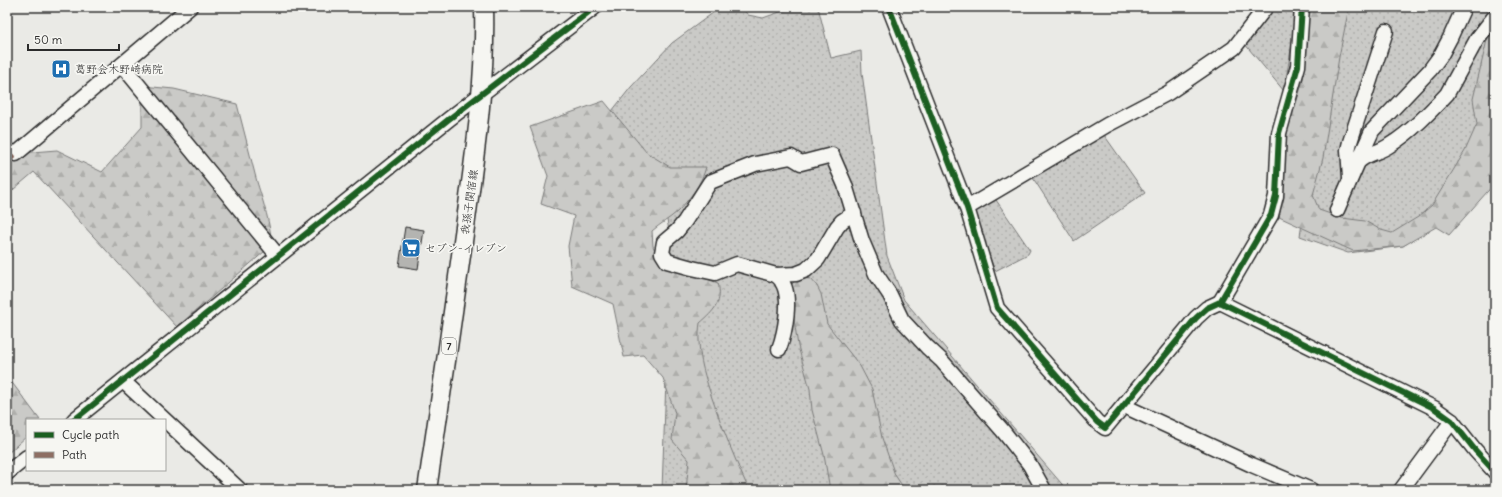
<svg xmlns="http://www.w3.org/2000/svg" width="1502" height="497" font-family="Delius,'Klee One',sans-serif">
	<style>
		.grass { fill: url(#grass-dots); stroke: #7a7a79 }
		.forest { fill: url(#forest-firs); stroke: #7a7a79 }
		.building { fill: #b4b4b1; stroke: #2b2b2b }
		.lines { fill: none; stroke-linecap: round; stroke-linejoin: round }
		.minor-casing { stroke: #2b2b2b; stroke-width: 17 }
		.major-casing { stroke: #2b2b2b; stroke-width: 21 }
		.minor { stroke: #f6f6f2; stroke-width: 14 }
		.major { stroke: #f6f6f2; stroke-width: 18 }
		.quiet { stroke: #8d6e63; stroke-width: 5; stroke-dasharray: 10 5; stroke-linecap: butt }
		.cycleway-casing { stroke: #f6f6f2; stroke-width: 8 }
		.cycleway { stroke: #1b5e20; stroke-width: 6 }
		.labels { text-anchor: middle; stroke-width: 3.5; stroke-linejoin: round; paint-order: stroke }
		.shield { fill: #f6f6f2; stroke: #686867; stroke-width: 1 }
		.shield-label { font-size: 10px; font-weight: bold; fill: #2b2b2b }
		.poi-label { font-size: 11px; fill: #2b2b2b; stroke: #f6f6f2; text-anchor: start }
		.street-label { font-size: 11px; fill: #2b2b2b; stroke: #f6f6f2 }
	</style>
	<defs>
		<pattern id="grass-dots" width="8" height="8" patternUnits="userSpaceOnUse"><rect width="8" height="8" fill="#cacac7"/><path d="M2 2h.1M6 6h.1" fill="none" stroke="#aeaeab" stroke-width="1.8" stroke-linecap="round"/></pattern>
		<pattern id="forest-firs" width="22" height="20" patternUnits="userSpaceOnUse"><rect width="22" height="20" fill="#cacac7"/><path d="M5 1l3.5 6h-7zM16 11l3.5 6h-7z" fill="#aeaeab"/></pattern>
	</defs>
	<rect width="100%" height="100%" fill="#eaeae6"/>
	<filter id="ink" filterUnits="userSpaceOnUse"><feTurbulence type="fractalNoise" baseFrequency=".025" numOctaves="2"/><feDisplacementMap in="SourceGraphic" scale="8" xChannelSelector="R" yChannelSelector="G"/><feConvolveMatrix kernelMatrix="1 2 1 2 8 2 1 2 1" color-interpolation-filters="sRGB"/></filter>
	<g filter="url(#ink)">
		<g class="grass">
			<path d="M721,7H741L748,15L763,18L794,7H818L831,58L861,51L862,73L887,256L904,300L1067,490H662L671,241L663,199L612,111L631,87L672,43Z"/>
			<path d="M1272,7H1293L1294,31L1284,91L1244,43Z"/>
			<path d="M1343,7H1495V75L1477,147L1422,234L1403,246L1348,253L1300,236L1319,118Z"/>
			<path d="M1102,132L1145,193L1074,241L1031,175Z"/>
			<path d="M994,197L1030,250L1028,254L995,271L972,212Z"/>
		</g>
		<g class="forest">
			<path d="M1307,7H1349L1339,57L1323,158L1313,195L1319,210L1342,218L1365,221L1381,230L1392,233L1418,217L1432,205L1465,151L1477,124L1473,99L1487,40L1495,27V183L1449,235L1436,227L1403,246L1353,251L1279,217C1285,191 1282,165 1286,138C1290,116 1300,96 1304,74C1307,52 1307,29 1307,7Z"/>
			<path d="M142,86L174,89L237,104C244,130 250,156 257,182C264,204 270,223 272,245L177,327L34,172L7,195V154L57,150L102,172L142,127Z"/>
			<path d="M604,101L647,153L670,167H706C702,183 689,200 677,212C669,219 660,224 652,231L653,246L660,262L718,283C723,302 714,311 700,323C696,349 704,374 712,398C723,430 735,460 749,490H686L689,460L672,440L675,413L663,378L643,355L624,357L613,304L572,286L568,246L574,216L541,204L548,176L530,127Z"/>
			<path d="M801,278L811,279L817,286L821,294L827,324L860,366L872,389L882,438L895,475L905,490H830L824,455L812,410L810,389L798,346L791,300V285L796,280Z"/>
			<path d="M7,376L40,420H27V436L7,454Z"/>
		</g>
		<path class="building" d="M405,227L424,230L418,269L399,266Z"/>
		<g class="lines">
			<defs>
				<g id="minor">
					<path d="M889,7L967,208L997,308L1097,422L1105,428L1196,318L1207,308L1220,302"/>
					<path d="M1302,7L1298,66L1279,133L1276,196L1271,215L1220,302L1434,408L1452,421L1475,450L1495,472"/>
					<path d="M122,65L278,256"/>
					<path d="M7,150L16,154L190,7"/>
					<path d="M1358,162L1372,131L1430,70L1441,55L1450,38L1464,7"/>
					<path d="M1350,177L1348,150L1350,142L1386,31"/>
					<path d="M967,208L1107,125L1168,93L1234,48L1266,7"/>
					<path d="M1337,210L1358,162C1367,153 1379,153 1390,145C1411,132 1430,112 1447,94L1477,39L1495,16"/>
					<path d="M854,213L842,221L837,227L818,259L806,270L796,274L776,275L737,264L715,273L692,268L667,261L662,253L664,242L677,231L685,221L710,182L755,164L791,157L801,163L832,155L845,185L862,241L876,274L890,295L902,320L927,347L941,360L1003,431L1030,465L1044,490"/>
					<path d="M776,275C778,277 781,279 782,282C792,297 785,333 779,349"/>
					<path d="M123,381L240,490"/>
					<path d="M1124,406L1252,465L1311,490"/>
					<path d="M74,420L449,119L595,7"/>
					<path d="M7,473L27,457"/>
					<path d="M1401,490L1452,421"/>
				</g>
				<path id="major" d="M427,490C440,402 453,315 465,227C475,153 486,81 484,7"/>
			</defs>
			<use href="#minor" class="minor-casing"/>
			<use href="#major" class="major-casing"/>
			<use href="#minor" class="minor"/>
			<use href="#major" class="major"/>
			<path class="quiet" d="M7,162L16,154"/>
			<defs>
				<g id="cycleway">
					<path d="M889,7L967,208L997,308L1097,422L1105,428L1196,318L1207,308L1220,302"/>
					<path d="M1302,7L1298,66L1279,133L1276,196L1271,215L1220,302L1434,408L1452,421L1475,450L1495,472"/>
					<path d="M74,420L449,119L595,7"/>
				</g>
			</defs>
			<use href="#cycleway" class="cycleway-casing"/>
			<use href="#cycleway" class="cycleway"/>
		</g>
	</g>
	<defs>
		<symbol id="hospital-square" viewBox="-11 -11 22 22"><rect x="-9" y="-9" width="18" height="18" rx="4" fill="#1f6fb2" stroke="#f6f6f2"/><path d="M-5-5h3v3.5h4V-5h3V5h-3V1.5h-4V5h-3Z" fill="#fff"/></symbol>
		<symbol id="supermarket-square" viewBox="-11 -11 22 22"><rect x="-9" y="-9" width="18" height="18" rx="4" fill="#1f6fb2" stroke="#f6f6f2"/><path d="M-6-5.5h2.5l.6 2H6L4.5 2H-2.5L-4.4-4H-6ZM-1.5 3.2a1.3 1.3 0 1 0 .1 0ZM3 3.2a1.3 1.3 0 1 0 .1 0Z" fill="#fff"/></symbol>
	</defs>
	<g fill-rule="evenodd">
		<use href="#hospital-square" x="50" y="58" width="22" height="22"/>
		<use href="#supermarket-square" x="400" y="237" width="22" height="22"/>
	</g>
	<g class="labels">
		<rect class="shield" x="442" y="338" width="14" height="16" rx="3"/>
		<g class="shield-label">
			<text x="449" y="350">7</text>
		</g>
		<g class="poi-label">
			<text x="75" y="73">葛野会木野崎病院</text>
			<text x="425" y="252">セブン-イレブン</text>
		</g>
		<g class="street-label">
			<text transform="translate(469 202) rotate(-82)" y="4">我孫子関宿線</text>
		</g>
	</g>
	<rect width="1502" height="497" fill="none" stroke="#f6f6f2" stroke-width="24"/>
	<rect x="12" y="12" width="1478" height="473" fill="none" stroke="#2b2b2b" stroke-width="1.5" filter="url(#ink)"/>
	<rect x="26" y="419" width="140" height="52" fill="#f6f6f2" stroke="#a5a5a2"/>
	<rect x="34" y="432" width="20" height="6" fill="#1b5e20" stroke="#a5a5a2"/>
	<text x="62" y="439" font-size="12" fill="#2b2b2b">Cycle path</text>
	<rect x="34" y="452" width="20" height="6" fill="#8d6e63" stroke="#a5a5a2"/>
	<text x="62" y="459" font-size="12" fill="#2b2b2b">Path</text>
	<path d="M28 44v6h91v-6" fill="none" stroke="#2b2b2b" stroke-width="2"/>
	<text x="34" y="44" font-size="12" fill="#2b2b2b" stroke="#f6f6f2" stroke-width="3" paint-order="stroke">50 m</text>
</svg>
